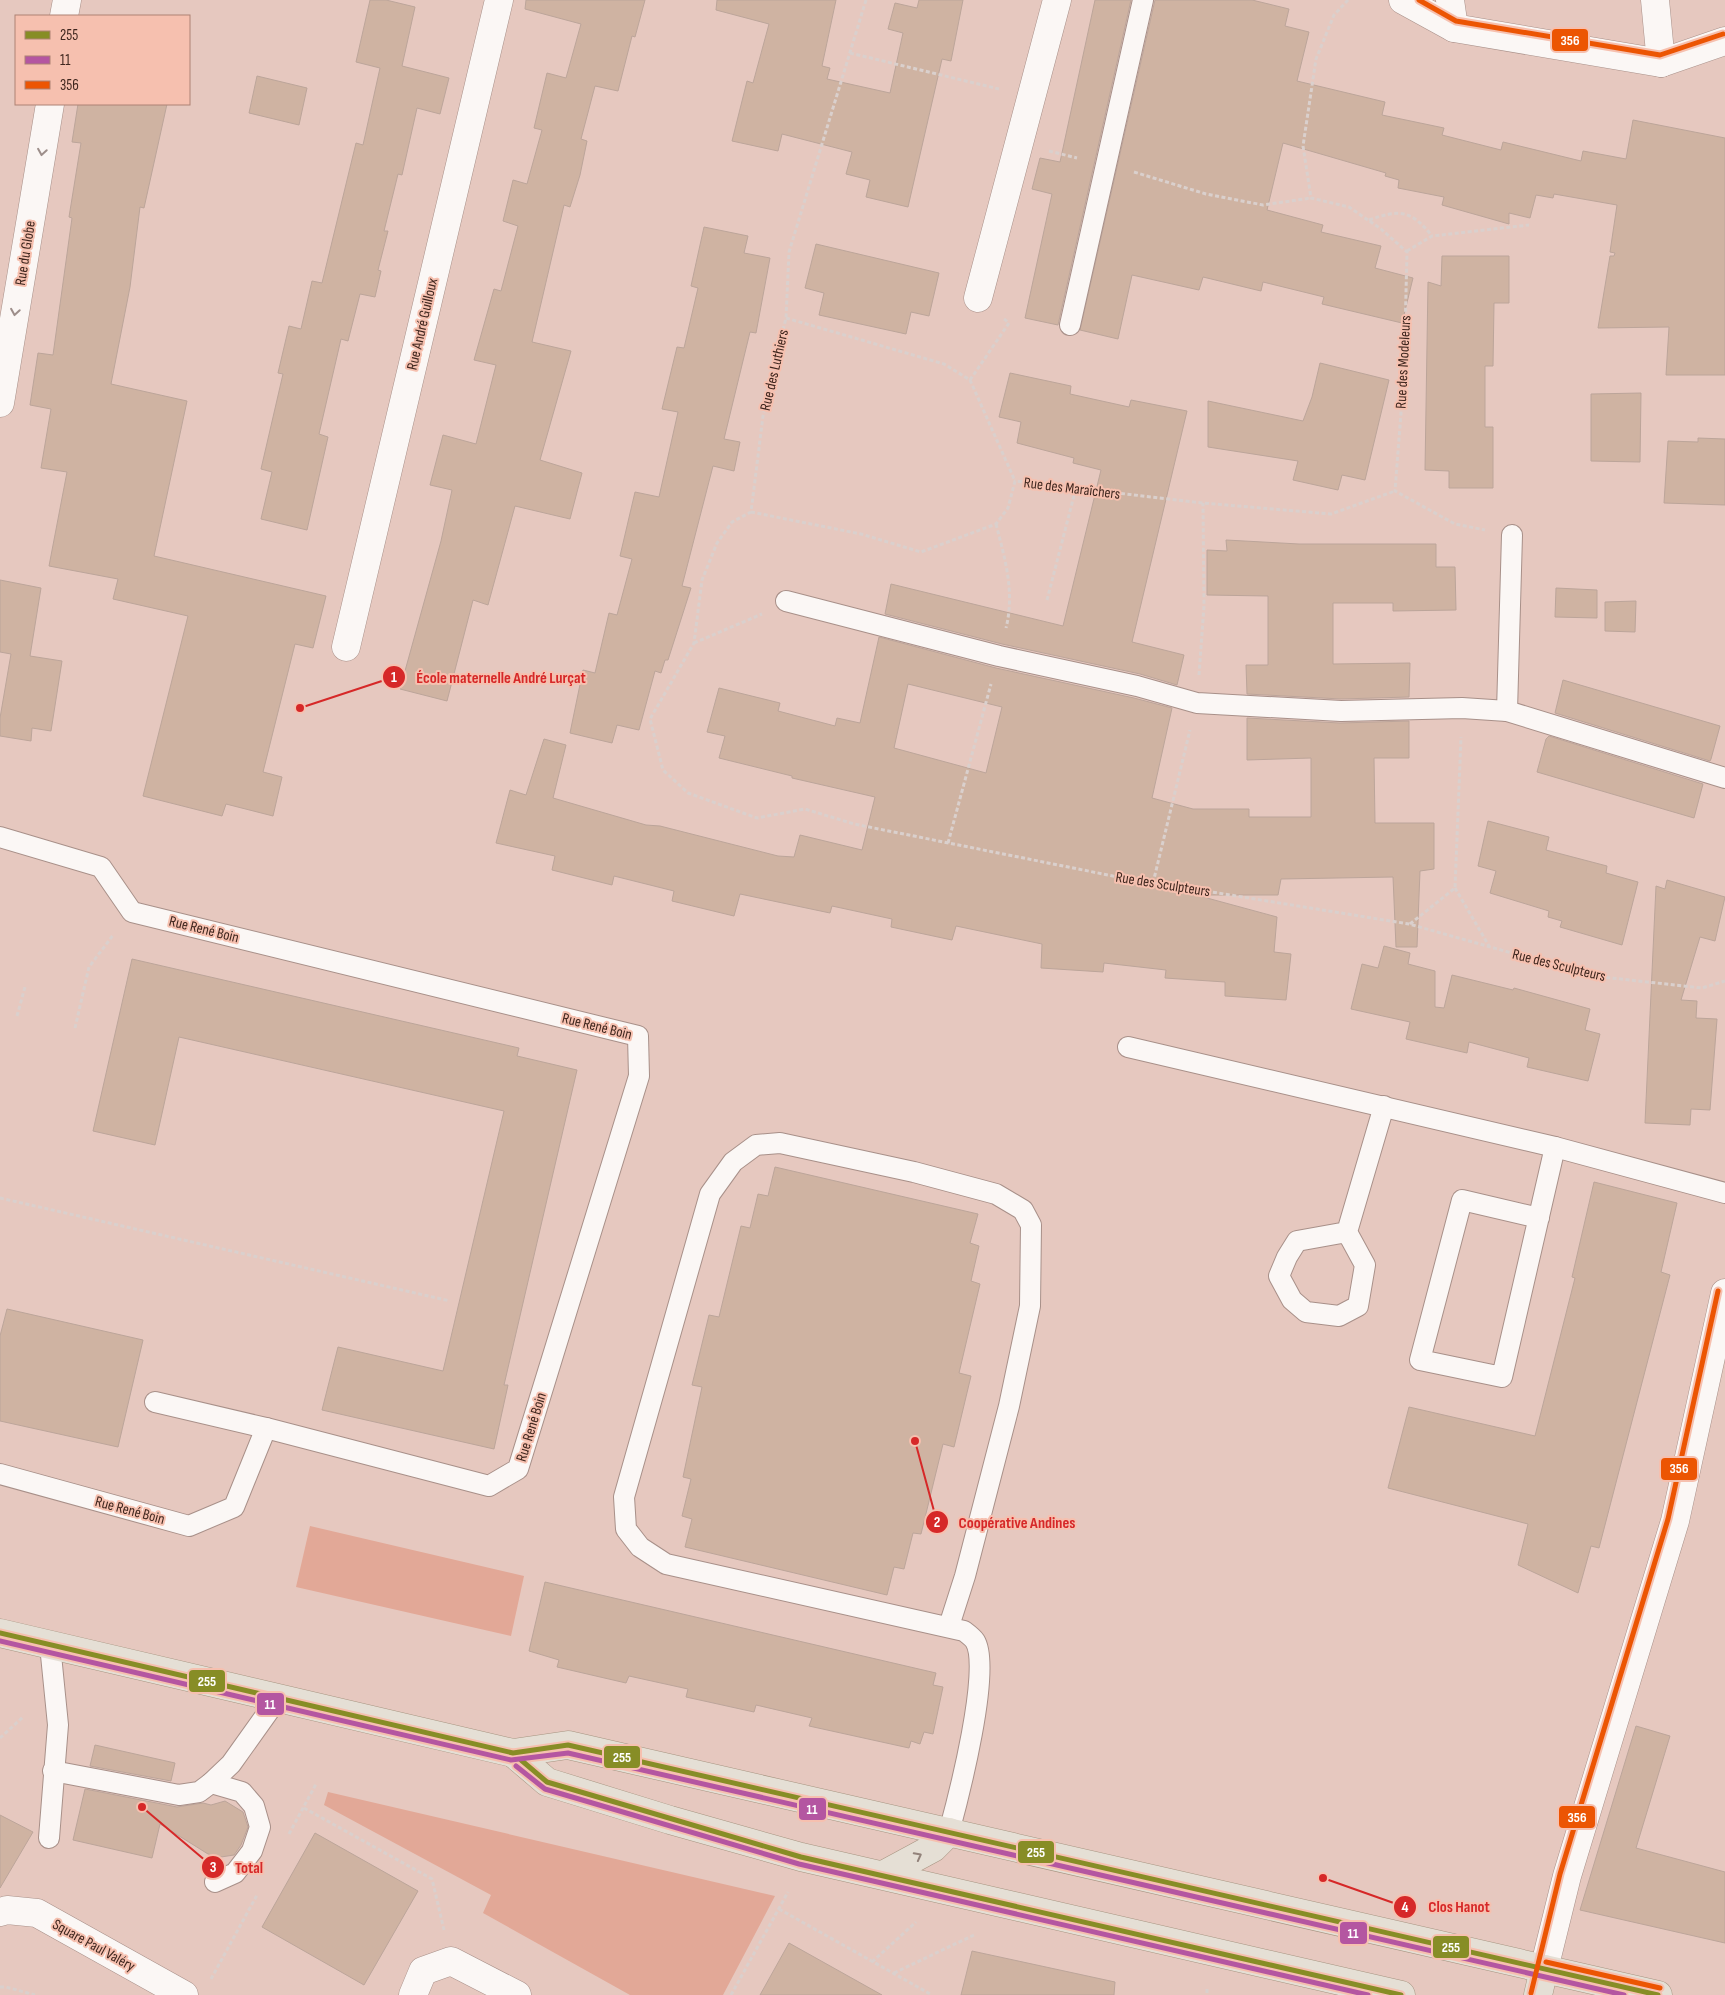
<svg xmlns="http://www.w3.org/2000/svg" width="1725" height="1995" font-family="'Sofia Sans Condensed',sans-serif">
	<style>
		.green { fill: #e2a897 }
		.building { fill: #cfb3a2; stroke: #bca59a; fill-rule: evenodd }
		.lines { fill: none; stroke-linecap: round; stroke-linejoin: round }
		.lane-casing { stroke: #a89089; stroke-width: 22 }
		.street-casing { stroke: #a89089; stroke-width: 29 }
		.primary-casing { stroke: #a69481; stroke-width: 29 }
		.path { stroke: #dad0cd; stroke-width: 3; stroke-dasharray: 4 2.5; stroke-linecap: butt }
		.lane { stroke: #fbf7f5; stroke-width: 20 }
		.street { stroke: #fbf7f5; stroke-width: 28 }
		.primary { stroke: #e5dfd5; stroke-width: 28 }
		.bus-1-casing { stroke: #f6c0af; stroke-width: 9 }
		.bus-2-casing { stroke: #f6c0af; stroke-width: 9 }
		.bus-3-casing { stroke: #f6c0af; stroke-width: 9 }
		.bus-1 { stroke: #878d26; stroke-width: 5 }
		.bus-2 { stroke: #b456a1; stroke-width: 5 }
		.bus-3 { stroke: #ec5503; stroke-width: 5 }
		.oneway { stroke: #9d8e8a }
		.oneway2 { stroke: #92827a }
		.labels { text-anchor: middle; stroke-width: 4; stroke-linejoin: round; paint-order: stroke }
		.street-label { font-size: 15px; fill: #3f261e; stroke: #f6c0af }
		.leader { fill: none; stroke: #d62828; stroke-width: 2 }
		.callout-dot { fill: #d62828; stroke: #f6c0af; stroke-width: 2 }
		.mark-label { font-size: 15px; text-anchor: middle; font-weight: bold; fill: #fff }
		.callout-label { font-size: 16px; text-anchor: middle; font-weight: bold; fill: #d62828; stroke: #f6c0af; stroke-width: 4; stroke-linejoin: round; paint-order: stroke }
		.line-badge { stroke: #f6c0af; stroke-width: 2 }
		.badge-label { font-size: 14px; text-anchor: middle; font-weight: bold; fill: #fff }
	</style>
	<rect width="100%" height="100%" fill="#e6c8bf"/>
	<g class="green">
		<path d="M310,1526L524,1576L511,1636L296,1587Z"/>
		<path d="M328,1792L775,1896L723,1995H630L483,1913L491,1895L324,1805Z"/>
	</g>
	<g class="building">
		<path d="M370,0H386L415,7L402,66L449,78L440,114L417,108L402,175L398,174L384,231H388L378,270L381,271L375,297L360,294L348,341L341,339L319,434L328,437L307,530L261,519L272,472L261,469L283,374L278,373L289,326L301,329L312,281L322,283L356,143L363,145L380,68L356,62Z"/>
		<path d="M526,0H645L635,37L632,36L618,91L595,86L581,139L587,141L580,175L570,207L564,205L532,342L571,351L540,460L582,473L570,519L515,506L488,605L473,600L447,701L400,689L441,541L452,490L430,485L443,435L476,444L496,365L474,360L494,289L501,291L518,226L503,221L513,180L527,184L542,130L534,128L547,73L566,78L581,24L525,9Z"/>
		<path d="M717,0H836L822,66L830,68L827,79L890,93L903,33L888,29L895,3L917,8L919,0H963L951,61L942,59L908,207L866,197L870,180L846,174L852,152L782,134L778,151L732,141L747,81L753,83L769,24L716,10Z"/>
		<path d="M1095,0H1131L1058,325L1025,318L1052,194L1032,189L1040,158L1060,162Z"/>
		<path d="M1155,0H1252L1289,9L1285,26L1309,32L1297,81L1385,102L1382,115L1444,128L1442,135L1501,150L1503,142L1581,161L1583,151L1626,159L1633,120L1725,138V375H1666L1669,327L1598,328L1610,256H1614L1615,253L1610,252L1617,205L1554,194L1553,198L1536,195L1530,218L1509,213V224L1442,205L1444,197L1398,188L1399,180L1385,176L1386,173L1283,143L1267,210L1323,225L1321,232L1381,246L1375,268L1413,278L1402,323L1322,304L1324,297L1263,282L1261,291L1203,277L1199,290L1132,275L1118,339L1080,330Z"/>
		<path d="M257,76L307,88L299,125L249,113Z"/>
		<path d="M78,104H167L144,208L140,207L130,287L111,384L187,401L154,556L326,596L313,648L295,644L263,772L282,777L273,816L226,804L222,816L143,796L188,616L113,599L118,579L49,566L67,472L41,468L51,409L30,405L38,353L53,355L72,218L69,217L81,143L72,142Z"/>
		<path d="M704,227L748,236L744,253L770,258L756,333L750,332L724,439L740,442L734,471L713,466L682,586L691,588L668,660H665L661,673L655,671L639,730L617,725L612,743L570,733L583,670L595,673L609,613L617,615L632,559L620,556L635,492L659,497L678,412L662,409L677,347L684,348L698,288L691,286Z"/>
		<path d="M816,244L939,273L929,316L911,312L906,334L819,315L824,293L805,288Z"/>
		<path d="M1442,256H1509V303H1494L1493,366H1485V427H1493V488H1449V471L1425,470L1428,282L1441,286Z"/>
		<path d="M1320,363L1389,380L1365,480L1342,475L1338,490L1293,480L1298,461L1208,447V401L1303,421L1312,397Z"/>
		<path d="M1010,373L1071,386L1070,394L1129,407L1131,400L1187,411L1132,642L1184,655L1177,685L1140,674L1002,644L885,614L891,584L1063,626L1101,470L1073,463L1074,458L1017,443L1021,422L999,417Z"/>
		<path d="M1641,393L1640,462L1591,461V394Z"/>
		<path d="M1698,438L1725,439V505L1664,503L1668,441L1698,442Z"/>
		<path d="M1226,540L1299,544H1436V567H1455L1456,610L1393,611V603H1333V664L1410,663L1409,697L1341,699L1247,694L1246,665H1268V596L1207,595V550L1227,551Z"/>
		<path d="M0,580L41,588L30,656L62,661L51,731L32,728L31,741L0,736V718L11,654L0,652Z"/>
		<path d="M1556,588L1597,590V618L1555,617Z"/>
		<path d="M1636,601L1635,632L1605,631V602Z"/>
		<path d="M879,637L996,668L1134,698L1172,708L1152,798L1193,809H1249V817H1311V758L1247,760V718L1340,723L1409,721V758H1374L1375,823H1434V869L1420,871L1417,947H1396L1393,877L1281,879L1278,895H1207V898L1277,917L1274,952L1291,954L1286,1000L1225,996V982L1165,978L1166,970L1104,963L1103,972L1041,968L1042,944L956,926L952,940L891,927L892,919L832,906L830,913L740,894L734,916L672,901L674,891L614,876L612,885L552,870L555,856L496,843L510,790L526,795L544,739L566,745L553,798L646,825L660,826L778,856L794,857L800,835L862,850L875,797L792,778V776L719,758L725,736L707,732L719,688L780,703L778,711L835,726L837,718L860,723ZM908,684L1002,707L986,773L894,748Z"/>
		<path d="M1563,680L1720,726L1711,759L1710,761L1555,713Z"/>
		<path d="M1549,736L1703,784L1694,818L1537,772L1546,739Z"/>
		<path d="M1488,821L1549,837L1546,850L1607,866L1606,873L1638,882L1622,945L1560,927L1562,921L1548,917L1549,911L1490,893L1496,871L1478,866Z"/>
		<path d="M1667,880L1725,897L1715,941L1700,937L1681,1000L1697,1001L1696,1018L1717,1019L1710,1110L1691,1109L1690,1125L1645,1123L1656,886L1665,889Z"/>
		<path d="M1384,946L1410,953L1408,964L1435,971V1007L1444,1008L1452,975L1513,990L1514,988L1590,1009L1585,1030L1600,1034L1588,1081L1527,1067L1529,1058L1469,1042L1467,1053L1406,1039L1410,1022L1351,1009L1362,964L1378,968Z"/>
		<path d="M132,959L519,1048L517,1056L577,1070L504,1385H508L494,1449L322,1410L338,1347L443,1371L504,1111L179,1037L155,1145L93,1131Z"/>
		<path d="M775,1167L978,1214L970,1243L979,1246L971,1281L980,1284L959,1373L971,1376L954,1447L943,1444L921,1534L913,1533L904,1569L894,1567L887,1595L685,1547L692,1519L682,1516L691,1479L683,1477L702,1387L692,1385L709,1315L719,1317L741,1226L750,1228L758,1194L768,1196Z"/>
		<path d="M1594,1182L1677,1203L1661,1272L1670,1275L1599,1548L1591,1546L1578,1593L1518,1565L1528,1524L1388,1488L1409,1407L1535,1436L1575,1278L1572,1277Z"/>
		<path d="M7,1309L143,1340L118,1447L0,1421V1336Z"/>
		<path d="M545,1582L936,1673L933,1685L943,1687L933,1734L924,1732L920,1744L911,1741L909,1748L809,1726L812,1718L756,1705L754,1712L686,1697L688,1689L629,1676L626,1683L557,1667L559,1660L529,1651Z"/>
		<path d="M1636,1726L1670,1736L1636,1848L1725,1872V1943L1580,1910Z"/>
		<path d="M95,1745L175,1763L171,1781L90,1766Z"/>
		<path d="M85,1789L177,1807L203,1803L211,1805L225,1801L243,1812L248,1827L241,1845L234,1855L221,1857L208,1854L160,1824L152,1858L73,1840Z"/>
		<path d="M0,1815L33,1832L0,1888Z"/>
		<path d="M315,1833L418,1891L364,1985L262,1927Z"/>
		<path d="M789,1943L882,1995H760Z"/>
		<path d="M972,1951L1115,1982L1114,1995H961Z"/>
	</g>
	<g class="lines">
		<defs>
			<g id="lane">
				<path d="M1070,325L1143,0"/>
				<path d="M786,601L999,656L1137,686L1197,703L1341,711L1462,708L1507,711L1725,778"/>
				<path d="M1507,711L1512,535"/>
				<path d="M0,837L101,867L132,912L638,1036L639,1076L518,1469L489,1486L266,1428L155,1402"/>
				<path d="M1128,1047L1555,1147"/>
				<path d="M1539,1218L1462,1200L1420,1360L1502,1377L1555,1147L1725,1193"/>
				<path d="M1347,1232L1297,1241L1287,1257L1279,1276L1292,1300L1306,1312L1339,1316L1358,1306L1365,1265L1347,1232L1384,1106"/>
				<path d="M0,1474L189,1526L234,1507L266,1428"/>
				<path d="M53,1771L179,1795L199,1792L211,1783L231,1764L278,1698"/>
				<path d="M211,1783L242,1792L254,1806L260,1827L252,1851L235,1873L215,1882"/>
				<path d="M949,1832C958,1799 992,1668 975,1641C973,1638 968,1634 964,1631L666,1564L640,1547L626,1529L624,1497L710,1194L733,1162L756,1145L780,1143L914,1172L996,1194L1023,1210L1031,1225L1030,1306L1009,1406L965,1576L949,1626"/>
				<path d="M49,1838L58,1725L50,1645"/>
			</g>
			<g id="street">
				<path d="M1403,0L1454,28L1661,63L1725,41"/>
				<path d="M1450,0L1454,28"/>
				<path d="M1655,0L1661,63"/>
				<path d="M64,16L67,0"/>
				<path d="M978,298L1057,0"/>
				<path d="M0,403L50,104"/>
				<path d="M346,647L499,0"/>
				<path d="M0,1912L7,1910L37,1913L184,1995"/>
				<path d="M1544,1969L1567,1876L1675,1521L1725,1293"/>
				<path d="M413,1995L423,1971L451,1961L517,1995"/>
			</g>
			<g id="primary">
				<path d="M0,1633L513,1753L568,1745L1658,1995"/>
				<path d="M513,1753L547,1782L670,1820L801,1857L1401,1995"/>
				<path d="M883,1875L933,1848L949,1832"/>
				<path d="M1538,1995L1544,1969"/>
			</g>
		</defs>
		<use href="#lane" class="lane-casing"/>
		<use href="#street" class="street-casing"/>
		<use href="#primary" class="primary-casing"/>
		<g class="path">
			<path d="M866,0L789,252L786,318L763,416L751,512L732,522L717,543L702,580L694,643L650,719L663,770L688,793L757,818L805,809L854,824L1113,876L1409,924L1593,976L1702,988L1725,981"/>
			<path d="M1348,0L1334,15L1316,59L1303,146L1311,198L1349,207L1381,229L1407,252L1404,374L1395,491L1455,524L1485,530"/>
			<path d="M850,53L999,89"/>
			<path d="M1049,151L1077,158"/>
			<path d="M1134,172L1206,194L1263,205L1311,198"/>
			<path d="M1369,220C1400,209 1411,210 1432,236"/>
			<path d="M1407,251L1432,236L1529,225"/>
			<path d="M786,318L944,364L970,380L1015,481"/>
			<path d="M970,380L1009,323L1003,318"/>
			<path d="M751,512L861,534L921,552L996,524L1008,508L1015,481L1203,503L1331,514L1395,491"/>
			<path d="M996,524C1005,559 1015,592 1006,628"/>
			<path d="M1047,600L1076,488"/>
			<path d="M694,643L762,614"/>
			<path d="M1199,675L1204,606L1203,503"/>
			<path d="M948,843L991,684"/>
			<path d="M1153,883L1190,730"/>
			<path d="M1455,888L1489,946"/>
			<path d="M1410,924L1455,888L1461,737"/>
			<path d="M17,1016L25,987"/>
			<path d="M75,1028L89,967L114,934"/>
			<path d="M0,1198L450,1301"/>
			<path d="M0,1738L23,1717"/>
			<path d="M304,1808L432,1879L444,1930"/>
			<path d="M289,1834L316,1784"/>
			<path d="M779,1909L932,1995"/>
			<path d="M872,1962L916,1922"/>
			<path d="M894,1973L974,1935"/>
			<path d="M211,1979L257,1895"/>
			<path d="M0,1987H6L35,1995"/>
			<path d="M1207,1989V1995"/>
			<path d="M731,1995L788,1892"/>
		</g>
		<use href="#lane" class="lane"/>
		<use href="#street" class="street"/>
		<use href="#primary" class="primary"/>
		<defs>
			<g id="bus-1">
				<path d="M0,1633L513,1753L568,1745L1658,1995"/>
				<path d="M521,1760L547,1782L801,1857L1401,1995"/>
			</g>
			<g id="bus-2">
				<path d="M0,1641L511,1760L568,1753L1624,1995"/>
				<path d="M516,1766L545,1789L799,1864L1368,1995"/>
			</g>
			<g id="bus-3">
				<path d="M1419,0L1456,21L1660,55L1723,34"/>
				<path d="M1546,1962L1660,1988"/>
				<path d="M1531,1993L1560,1874L1668,1519L1718,1291"/>
			</g>
		</defs>
		<use href="#bus-1" class="bus-1-casing"/>
		<use href="#bus-2" class="bus-2-casing"/>
		<use href="#bus-3" class="bus-3-casing"/>
		<use href="#bus-1" class="bus-1"/>
		<use href="#bus-2" class="bus-2"/>
		<use href="#bus-3" class="bus-3"/>
	</g>
	<defs><path id="oneway-chevron" d="M-2-3.5L2.5 0L-2 3.5" fill="none" stroke-width="1.6" stroke-linecap="round" stroke-linejoin="round" transform="scale(1.25)"/></defs>
	<g class="oneway">
		<use href="#oneway-chevron" transform="translate(42 152) rotate(99)"/>
		<use href="#oneway-chevron" transform="translate(15 312) rotate(99)"/>
	</g>
	<use class="oneway2" href="#oneway-chevron" transform="translate(918 1856) rotate(-28)"/>
	<g class="labels">
		<g class="street-label">
			<text transform="translate(25 253) rotate(-81)" y="5">Rue du Globe</text>
			<text transform="translate(422 324) rotate(-77)" y="5">Rue André Guilloux</text>
			<text transform="translate(1403 362) rotate(-87)" y="5">Rue des Modeleurs</text>
			<text transform="translate(774 370) rotate(-77)" y="5">Rue des Luthiers</text>
			<text transform="translate(1072 488) rotate(7)" y="5">Rue des Maraîchers</text>
			<text transform="translate(1163 884) rotate(9)" y="5">Rue des Sculpteurs</text>
			<text transform="translate(204 929) rotate(14)" y="5">Rue René Boin</text>
			<text transform="translate(1559 965) rotate(14)" y="5">Rue des Sculpteurs</text>
			<text transform="translate(597 1026) rotate(14)" y="5">Rue René Boin</text>
			<text transform="translate(531 1427) rotate(-73)" y="5">Rue René Boin</text>
			<text transform="translate(130 1510) rotate(15)" y="5">Rue René Boin</text>
			<text transform="translate(94 1945) rotate(29)" y="5">Square Paul Valéry</text>
		</g>
	</g>
	<path class="leader" d="M300 708L394 677M915 1441L937 1522M142 1807L213 1867M1323 1878L1405 1907"/>
	<g class="callout-dot">
		<circle cx="300" cy="708" r="5"/>
		<circle cx="915" cy="1441" r="5"/>
		<circle cx="142" cy="1807" r="5"/>
		<circle cx="1323" cy="1878" r="5"/>
		<circle cx="394" cy="677" r="12"/>
		<circle cx="937" cy="1522" r="12"/>
		<circle cx="213" cy="1867" r="12"/>
		<circle cx="1405" cy="1907" r="12"/>
	</g>
	<g class="mark-label">
		<text x="394" y="682">1</text>
		<text x="937" y="1527">2</text>
		<text x="213" y="1872">3</text>
		<text x="1405" y="1912">4</text>
	</g>
	<g class="callout-label">
		<text x="501" y="683">École maternelle André Lurçat</text>
		<text x="1017" y="1528">Coopérative Andines</text>
		<text x="249" y="1873">Total</text>
		<text x="1459" y="1912">Clos Hanot</text>
	</g>
	<g class="line-badge">
		<rect x="1551" y="28" width="38" height="24" rx="5" fill="#ec5503"/>
		<rect x="1660" y="1457" width="38" height="24" rx="5" fill="#ec5503"/>
		<rect x="188" y="1669" width="38" height="24" rx="5" fill="#878d26"/>
		<rect x="256" y="1692" width="29" height="24" rx="5" fill="#b456a1"/>
		<rect x="603" y="1745" width="38" height="24" rx="5" fill="#878d26"/>
		<rect x="798" y="1797" width="29" height="24" rx="5" fill="#b456a1"/>
		<rect x="1558" y="1805" width="38" height="24" rx="5" fill="#ec5503"/>
		<rect x="1017" y="1840" width="38" height="24" rx="5" fill="#878d26"/>
		<rect x="1339" y="1921" width="29" height="24" rx="5" fill="#b456a1"/>
		<rect x="1432" y="1935" width="38" height="24" rx="5" fill="#878d26"/>
	</g>
	<g class="badge-label">
		<text x="1570" y="45">356</text>
		<text x="1679" y="1473">356</text>
		<text x="207" y="1686">255</text>
		<text x="270" y="1709">11</text>
		<text x="622" y="1762">255</text>
		<text x="812" y="1814">11</text>
		<text x="1577" y="1822">356</text>
		<text x="1036" y="1857">255</text>
		<text x="1353" y="1938">11</text>
		<text x="1451" y="1952">255</text>
	</g>
	<rect x="15" y="15" width="175" height="90" fill="#f6c0af" stroke="#ad8275"/>
	<rect x="25" y="31" width="25" height="8" fill="#878d26" stroke="#ad8275"/>
	<text x="60" y="40" font-size="15" fill="#3f261e">255</text>
	<rect x="25" y="56" width="25" height="8" fill="#b456a1" stroke="#ad8275"/>
	<text x="60" y="65" font-size="15" fill="#3f261e">11</text>
	<rect x="25" y="81" width="25" height="8" fill="#ec5503" stroke="#ad8275"/>
	<text x="60" y="90" font-size="15" fill="#3f261e">356</text>
</svg>
